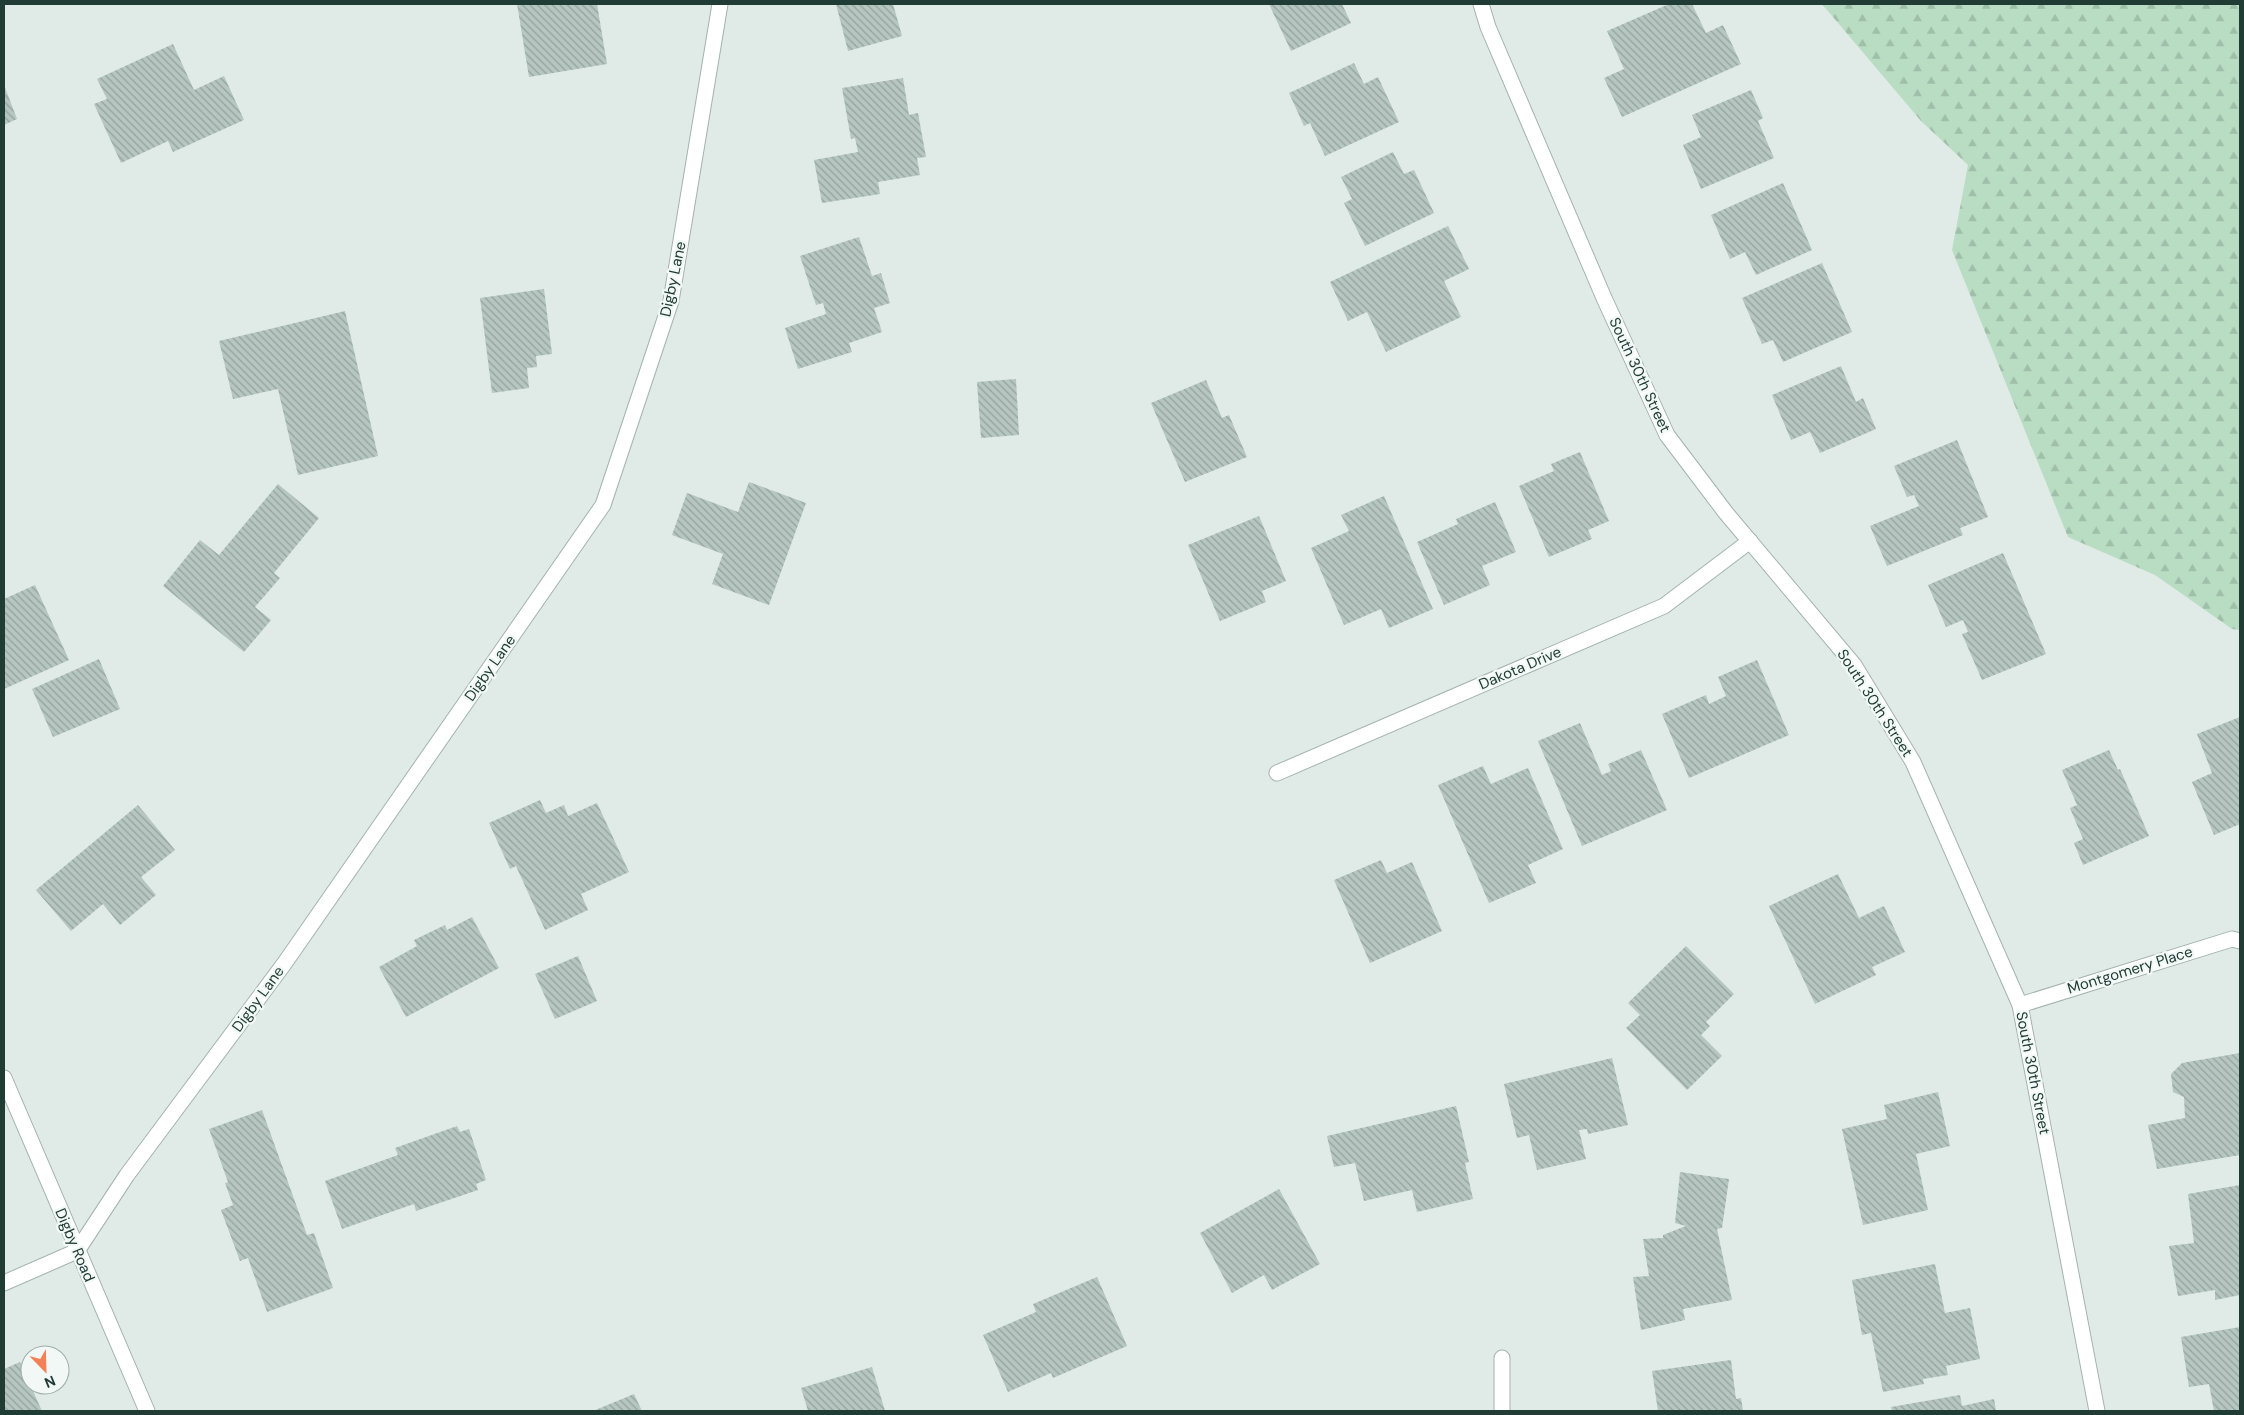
<svg xmlns="http://www.w3.org/2000/svg" width="2244" height="1415" font-family="'DM Sans',sans-serif">
	<style>
		.forest { fill: url(#forest-firs) }
		.building { fill: url(#building-back-hatch) }
		.lines { fill: none; stroke-linecap: round; stroke-linejoin: round }
		.service-casing { stroke: #a3b3ae; stroke-width: 17 }
		.minor-casing { stroke: #a3b3ae; stroke-width: 17 }
		.tertiary-casing { stroke: #a3b3ae; stroke-width: 17 }
		.service { stroke: #fff; stroke-width: 15 }
		.minor { stroke: #fff; stroke-width: 15 }
		.tertiary { stroke: #fff; stroke-width: 15 }
		.labels { text-anchor: middle; stroke-width: 4.5; stroke-linejoin: round; paint-order: stroke }
		.street-label { font-size: 15px; fill: #213c35; stroke: #f1f8f5 }
	</style>
	<defs>
		<pattern id="forest-firs" width="22" height="20" patternUnits="userSpaceOnUse" patternTransform="scale(1.25)"><rect width="22" height="20" fill="#b9ddc3"/><path d="M5 1l3.5 6h-7zM16 11l3.5 6h-7z" fill="#9fbfa8"/></pattern>
		<pattern id="building-back-hatch" width="6" height="6" patternUnits="userSpaceOnUse" patternTransform="scale(1.25)"><rect width="6" height="6" fill="#b6c6c0"/><path d="M-1 5l2 2M0 0l6 6M5-1l2 2" fill="none" stroke="#94a29d"/></pattern>
	</defs>
	<rect width="100%" height="100%" fill="#e0ebe7"/>
	<path class="forest" d="M1822,4H2240V630L2232,629L2155,575L2068,537L1952,250L1968,165L1921,121Z"/>
	<g class="building">
		<path d="M517,4H597L607,64L529,77Z"/>
		<path d="M836,4H893L902,36L848,51Z"/>
		<path d="M1269,4H1342L1351,23L1291,51Z"/>
		<path d="M1669,4H1692L1706,33L1723,25L1741,64L1622,117L1604,78L1624,69L1607,31Z"/>
		<path d="M173,44L194,90L224,76L244,120L173,152L168,141L121,163L94,104L107,99L97,79Z"/>
		<path d="M1354,63L1364,84L1378,77L1399,122L1325,156L1310,123L1304,126L1289,93Z"/>
		<path d="M903,78L909,115L918,113L926,157L917,158L920,175L878,182L880,194L822,203L814,160L858,152L855,138L851,139L842,88Z"/>
		<path d="M4,85L17,119L4,125Z"/>
		<path d="M1751,90L1763,118L1758,121L1774,158L1701,189L1683,145L1701,137L1692,115Z"/>
		<path d="M1393,152L1404,174L1414,170L1434,213L1365,246L1344,203L1352,199L1341,177Z"/>
		<path d="M1783,183L1812,250L1756,275L1745,252L1730,259L1711,215Z"/>
		<path d="M1448,226L1469,269L1444,281L1461,317L1386,352L1367,312L1348,321L1330,282Z"/>
		<path d="M859,237L872,276L881,273L890,303L874,308L882,332L849,343L852,352L798,369L785,328L826,314L823,303L816,305L800,256Z"/>
		<path d="M1822,263L1852,332L1783,362L1773,340L1762,344L1742,298Z"/>
		<path d="M544,289L552,354L536,356L537,367L527,368L529,388L492,393L480,298Z"/>
		<path d="M345,311L378,456L298,475L278,389L233,399L219,341Z"/>
		<path d="M1841,366L1856,402L1863,398L1876,429L1820,453L1810,432L1791,440L1772,395Z"/>
		<path d="M1016,379L1019,435L981,438L977,382Z"/>
		<path d="M1206,380L1222,418L1229,415L1247,457L1185,482L1151,403Z"/>
		<path d="M1957,440L1988,517L1960,528L1963,535L1887,566L1870,526L1919,506L1914,495L1907,497L1894,466Z"/>
		<path d="M1580,452L1609,521L1588,530L1592,539L1549,557L1519,486L1554,471L1551,464Z"/>
		<path d="M749,482L806,503L769,605L712,584L723,554L672,535L687,493L738,512Z"/>
		<path d="M278,484L319,518L274,573L280,578L255,607L271,620L244,652L163,586L200,540L219,555Z"/>
		<path d="M1384,496L1433,609L1389,628L1381,609L1344,625L1311,548L1349,531L1341,515Z"/>
		<path d="M1495,502L1516,552L1482,566L1490,585L1444,605L1417,542L1458,524L1456,519Z"/>
		<path d="M1259,516L1286,581L1262,591L1266,602L1220,621L1188,545Z"/>
		<path d="M2003,553L2046,654L1982,680L1962,634L1968,632L1963,620L1946,627L1928,585Z"/>
		<path d="M35,585L69,660L4,689V599Z"/>
		<path d="M99,659L120,709L53,737L32,689Z"/>
		<path d="M1757,660L1789,735L1689,778L1662,714L1706,695L1709,704L1726,696L1718,677Z"/>
		<path d="M2240,717V824L2214,835L2192,782L2212,773L2197,734Z"/>
		<path d="M1580,723L1602,775L1611,771L1608,764L1641,750L1667,810L1582,846L1538,741Z"/>
		<path d="M2109,750L2118,770L2120,769L2149,836L2083,865L2074,843L2083,839L2070,808L2077,805L2062,770Z"/>
		<path d="M1483,766L1491,784L1528,768L1563,849L1528,865L1536,883L1489,903L1438,785Z"/>
		<path d="M540,800L546,813L564,805L568,816L597,803L629,872L581,894L588,910L545,930L516,866L510,869L489,823Z"/>
		<path d="M138,805L175,850L141,877L156,895L120,925L103,904L71,931L36,890Z"/>
		<path d="M1381,860L1387,873L1412,862L1442,931L1370,963L1334,880Z"/>
		<path d="M1838,874L1859,918L1884,906L1905,952L1872,967L1876,975L1815,1004L1769,906Z"/>
		<path d="M472,917L499,968L406,1017L379,967L417,946L414,940L445,925L447,930Z"/>
		<path d="M1686,946L1734,994L1706,1022L1710,1026L1701,1035L1722,1056L1687,1090L1626,1028L1640,1015L1628,1003Z"/>
		<path d="M578,956L597,1001L555,1019L535,974Z"/>
		<path d="M2240,1053V1155L2157,1169L2148,1125L2185,1118L2184,1097L2173,1092L2171,1074L2182,1063Z"/>
		<path d="M1612,1058L1628,1125L1588,1134L1587,1129L1579,1130L1586,1159L1537,1170L1529,1135L1517,1138L1504,1084Z"/>
		<path d="M1938,1092L1950,1146L1916,1154L1928,1210L1863,1225L1842,1129L1887,1119L1884,1105Z"/>
		<path d="M1456,1106L1469,1162L1465,1163L1473,1199L1417,1212L1412,1190L1364,1201L1355,1163L1334,1167L1327,1136Z"/>
		<path d="M262,1110L307,1235L314,1233L333,1288L267,1312L248,1258L240,1261L221,1210L233,1205L225,1183L228,1182L209,1129Z"/>
		<path d="M457,1126L460,1132L469,1129L486,1180L476,1184L478,1190L416,1211L414,1204L342,1229L325,1181L398,1155L395,1148Z"/>
		<path d="M1680,1172L1729,1179L1722,1228L1717,1229L1732,1300L1683,1309L1685,1320L1641,1330L1633,1277L1649,1276L1643,1239L1663,1238V1235L1686,1226L1675,1223Z"/>
		<path d="M2240,1185V1295L2215,1300V1290L2178,1296L2169,1246L2194,1243L2188,1194Z"/>
		<path d="M1279,1189L1320,1264L1272,1290L1264,1275L1232,1293L1200,1233Z"/>
		<path d="M1935,1264L1945,1313L1970,1308L1980,1359L1946,1366L1948,1375L1923,1379L1924,1384L1883,1392L1871,1333L1862,1335L1852,1280Z"/>
		<path d="M1097,1277L1127,1346L1053,1378L1051,1373L1008,1392L983,1335L1036,1312L1033,1304Z"/>
		<path d="M2240,1327V1411H2214L2209,1384L2189,1387L2181,1337Z"/>
		<path d="M1731,1360L1736,1399L1741,1398L1743,1411H1658L1652,1371Z"/>
		<path d="M20,1362L42,1411H4V1369Z"/>
		<path d="M872,1367L885,1411H808L801,1388Z"/>
		<path d="M634,1394L642,1411H593Z"/>
		<path d="M1960,1395L1962,1406L1994,1399L1996,1411H1892L1891,1407Z"/>
	</g>
	<g class="lines">
		<defs>
			<path id="service" d="M4,1283L77,1251"/>
			<g id="minor">
				<path d="M1481,4L1488,27L1604,298L1667,435L1726,513L1854,665L1913,762L2020,1005L2097,1411"/>
				<path d="M1277,773L1664,606L1750,541"/>
				<path d="M2020,1005L2232,939L2240,941"/>
				<path d="M77,1251L127,1175L284,964L603,505L671,301L720,4"/>
				<path d="M1502,1358V1411"/>
			</g>
			<path id="tertiary" d="M4,1078L147,1411"/>
		</defs>
		<use href="#service" class="service-casing"/>
		<use href="#minor" class="minor-casing"/>
		<use href="#tertiary" class="tertiary-casing"/>
		<use href="#service" class="service"/>
		<use href="#minor" class="minor"/>
		<use href="#tertiary" class="tertiary"/>
	</g>
	<g class="labels">
		<g class="street-label">
			<text transform="translate(673 279) rotate(-78)" y="5">Digby Lane</text>
			<text transform="translate(1640 375) rotate(65)" y="5">South 30th Street</text>
			<text transform="translate(490 668) rotate(-55)" y="5">Digby Lane</text>
			<text transform="translate(1520 668) rotate(-23)" y="5">Dakota Drive</text>
			<text transform="translate(1875 703) rotate(57)" y="5">South 30th Street</text>
			<text transform="translate(2130 970) rotate(-17)" y="5">Montgomery Place</text>
			<text transform="translate(258 999) rotate(-54)" y="5">Digby Lane</text>
			<text transform="translate(2033 1073) rotate(79)" y="5">South 30th Street</text>
			<text transform="translate(75 1245) rotate(67)" y="5">Digby Road</text>
		</g>
	</g>
	<rect width="2244" height="1415" fill="none" stroke="#213c35" stroke-width="10"/>
	<g transform="translate(45 1370) rotate(157)"><circle r="24" fill="#f1f8f5" stroke="#9eada8"/>
	<path d="M0-4L9 19L0 12L-9 19Z" fill="#f38057"/>
	<text y="-8" font-size="14" font-weight="bold" text-anchor="middle" fill="#213c35">N</text>
	</g>
</svg>
